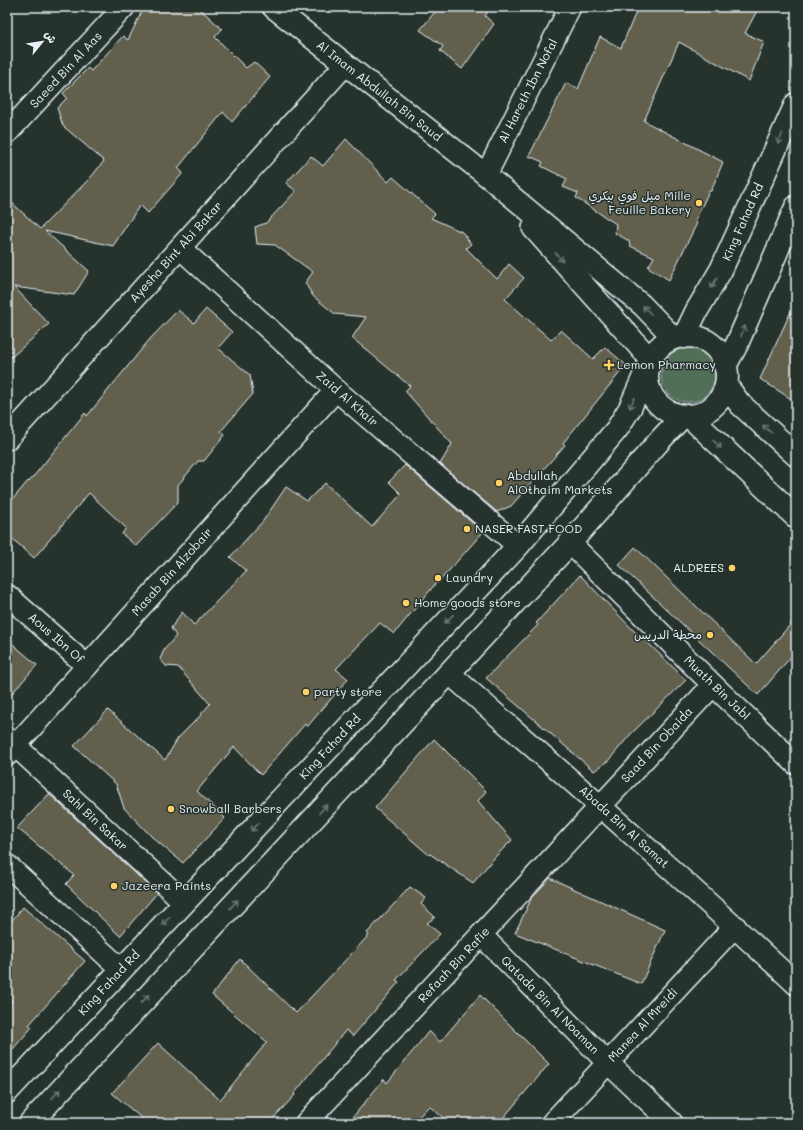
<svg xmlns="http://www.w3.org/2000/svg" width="803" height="1130" font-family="Mali,'Playpen Sans Arabic',sans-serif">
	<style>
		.green { fill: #516e56; stroke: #9cb0a7 }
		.building { fill: #62614d; stroke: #e8f1f8 }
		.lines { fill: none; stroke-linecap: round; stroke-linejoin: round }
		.street-casing { stroke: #e8f1f8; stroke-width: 24 }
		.secondary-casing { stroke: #e8f1f8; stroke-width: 25 }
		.street { stroke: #26332d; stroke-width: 21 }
		.secondary { stroke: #26332d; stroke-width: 22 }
		.oneway { stroke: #6a7674 }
		.poi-dot { fill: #ffd166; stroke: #26332d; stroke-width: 1.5 }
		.labels { text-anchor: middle; stroke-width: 3; stroke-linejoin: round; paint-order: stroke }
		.street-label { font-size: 12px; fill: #e8f1f8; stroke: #26332d }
		.poi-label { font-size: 12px; fill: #e8f1f8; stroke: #26332d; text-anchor: start }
	</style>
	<rect width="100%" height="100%" fill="#26332d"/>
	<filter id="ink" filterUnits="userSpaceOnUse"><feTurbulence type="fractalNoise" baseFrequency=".025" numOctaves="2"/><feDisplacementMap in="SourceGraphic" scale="8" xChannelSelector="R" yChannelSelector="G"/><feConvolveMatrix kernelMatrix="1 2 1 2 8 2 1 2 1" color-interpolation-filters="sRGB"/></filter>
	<g filter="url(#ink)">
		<circle class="green" cx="688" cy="375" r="27"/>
		<g class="building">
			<path d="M144,7H198L222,29L215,37L246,68L254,62L270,77L232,122L223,112L178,168L183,173L148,213L140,205L113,246L45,231L89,271L74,295L14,287L49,324L7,361V198L40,229L91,177L104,161L63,126L57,108L67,98L63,93L88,68L91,71L123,36L128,40Z"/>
			<path d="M439,7H491L485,16L494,24L462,69L440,51L443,46L420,30Z"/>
			<path d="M638,7H759L745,33L764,42L749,81L679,42L644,121L723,162L711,191H709L695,221L697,223L669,280L648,267L654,257L630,246L629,241L615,233L616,224L576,198L578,193L563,187L567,179L541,166L543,162L529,156L566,83L578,89L600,37L621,48Z"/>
			<path d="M346,139L388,182L393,177L435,214L431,218L462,232L471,244L466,248L497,279L509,264L524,278L505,299L551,340L561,330L593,359L605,347L626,365L563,443L565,445L511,506L497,512L440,464L452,444L405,391L410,386L352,338L366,317L335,314L313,296L305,283L313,272L275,245L257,244L255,227L266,223L296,191L286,183L311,156L323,166Z"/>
			<path d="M796,300V402L760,379Z"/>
			<path d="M206,309L232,332L218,348L250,375L253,394L221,431L225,435L204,461H198L178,485V502L136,546L122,534L126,528L89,493L34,558L7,534V506L28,481L29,482L85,413L87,416L150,339L178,310L194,323Z"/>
			<path d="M405,465L483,532L438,583L437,582L394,634L380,623L336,669L348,679L307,727L305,724L261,775L234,747L197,791L225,818L183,863L152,837L124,808L116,784L74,746L108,710L165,760L178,738L201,715V714L210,704L178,667L166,666L160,659L164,650L176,636L171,628L182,612L194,625L246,571L230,557L263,521L286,487L307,501L325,483L372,527L401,494L389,482Z"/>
			<path d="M635,547L756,664L796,618V651L758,695L619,565Z"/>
			<path d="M580,575L638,635L639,634L686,680L630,735L608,761L594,771L486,678L538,625L536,623Z"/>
			<path d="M7,639L37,665L7,699Z"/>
			<path d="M434,739L486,791L478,801L512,840L495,857L473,883L430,854L429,855L375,808Z"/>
			<path d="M49,794L157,893L120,936L66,884L74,875L17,828Z"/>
			<path d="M550,878L665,930L641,984L515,933L532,897Z"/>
			<path d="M410,887L426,898L421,904L435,917L427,923L440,934L396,980L399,982L353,1036L346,1030L294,1094L295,1095L269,1123H147L112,1093L158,1043L220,1100L267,1042L212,995L240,959L296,1013L369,935L367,933Z"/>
			<path d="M23,907L85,961L29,1025L32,1027L7,1056V1009L12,1001L7,996V926Z"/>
			<path d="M480,995L549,1064L499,1123H450L429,1106L413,1123H348L384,1079L387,1083L429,1031L440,1042Z"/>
		</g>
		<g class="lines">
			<defs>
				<g id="street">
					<path d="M273,7L486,175L642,305L674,338"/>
					<path d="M7,133L124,7"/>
					<path d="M486,175L570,7"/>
					<path d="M533,228L651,360"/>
					<path d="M180,248L336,390L518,546"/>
					<path d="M7,439L345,65"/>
					<path d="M570,543L713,685L796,764"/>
					<path d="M7,595L87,666"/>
					<path d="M449,673C566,776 683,878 796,984"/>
					<path d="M7,738L184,902"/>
					<path d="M7,755L336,390"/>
					<path d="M7,865L121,969"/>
					<path d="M481,935L608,1063L672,1123"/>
					<path d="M306,1123L713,685"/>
					<path d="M552,1123L735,926"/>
				</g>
				<g id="secondary">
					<circle cx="687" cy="376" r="40"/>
					<path d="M684,337L696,312L721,270L796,104"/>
					<path d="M725,366L737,344L796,207"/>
					<path d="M726,385L740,404L796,455"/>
					<path d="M689,416L796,517"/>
					<path d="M7,1092L518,546L617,429L630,408L648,367"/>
					<path d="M30,1123L570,543L662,438L683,416"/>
				</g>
			</defs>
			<use href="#street" class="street-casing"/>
			<use href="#secondary" class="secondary-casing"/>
			<use href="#street" class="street"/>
			<use href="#secondary" class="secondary"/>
		</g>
		<defs><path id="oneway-shaft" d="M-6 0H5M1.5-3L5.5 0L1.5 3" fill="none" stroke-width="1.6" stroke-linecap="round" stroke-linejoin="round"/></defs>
		<g class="oneway">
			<use href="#oneway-shaft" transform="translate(780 139) rotate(114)"/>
			<use href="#oneway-shaft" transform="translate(559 257) rotate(48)"/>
			<use href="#oneway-shaft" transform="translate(714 283) rotate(121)"/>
			<use href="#oneway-shaft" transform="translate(647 310) rotate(-135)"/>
			<use href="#oneway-shaft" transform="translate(743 331) rotate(-68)"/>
			<use href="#oneway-shaft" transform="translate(632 403) rotate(115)"/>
			<use href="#oneway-shaft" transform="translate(767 429) rotate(-138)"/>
			<use href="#oneway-shaft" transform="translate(717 444) rotate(43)"/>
			<use href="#oneway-shaft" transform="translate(449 619) rotate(133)"/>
			<use href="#oneway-shaft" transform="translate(323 809) rotate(-47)"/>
			<use href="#oneway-shaft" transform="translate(255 827) rotate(133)"/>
			<use href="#oneway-shaft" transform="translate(234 904) rotate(-47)"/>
			<use href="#oneway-shaft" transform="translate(166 921) rotate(133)"/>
			<use href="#oneway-shaft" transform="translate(145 999) rotate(-47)"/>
			<use href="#oneway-shaft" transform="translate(56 1094) rotate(-47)"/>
		</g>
	</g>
	<g class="poi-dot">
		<circle cx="699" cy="203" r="4"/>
		<path d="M607 359h4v4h4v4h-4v4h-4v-4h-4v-4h4z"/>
		<circle cx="499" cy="483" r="4"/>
		<circle cx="467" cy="529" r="4"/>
		<circle cx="732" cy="568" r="4"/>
		<circle cx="438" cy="578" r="4"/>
		<circle cx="406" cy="603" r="4"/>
		<circle cx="710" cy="635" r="4"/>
		<circle cx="306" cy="692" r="4"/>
		<circle cx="171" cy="809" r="4"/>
		<circle cx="114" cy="886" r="4"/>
	</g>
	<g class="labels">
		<g class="street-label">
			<text transform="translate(66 70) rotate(-47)" y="4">Saeed Bin Al Aas</text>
			<text transform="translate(379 91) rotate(38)" y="4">Al Imam Abdullah Bin Saud</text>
			<text transform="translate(528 91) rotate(-63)" y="4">Al Hareth Ibn Nofal</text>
			<text transform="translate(743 222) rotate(-66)" y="4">King Fahad Rd</text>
			<text transform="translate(176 252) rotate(-48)" y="4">Ayesha Bint Abi Bakar</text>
			<text transform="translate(347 399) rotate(41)" y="4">Zaid Al Khair</text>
			<text transform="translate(172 572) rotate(-48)" y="4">Masab Bin Alzobair</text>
			<text transform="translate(56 638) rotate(41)" y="4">Aous Ibn Of</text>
			<text transform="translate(717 688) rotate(44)" y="4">Muath Bin Jabl</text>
			<text transform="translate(657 745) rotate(-47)" y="4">Saad Bin Obaida</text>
			<text transform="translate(330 747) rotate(-47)" y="4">King Fahad Rd</text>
			<text transform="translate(95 820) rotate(43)" y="4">Sahl Bin Sakar</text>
			<text transform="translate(624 827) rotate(42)" y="4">Abada Bin Al Samat</text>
			<text transform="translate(454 965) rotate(-47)" y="4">Refaah Bin Rafie</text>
			<text transform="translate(109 983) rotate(-47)" y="4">King Fahad Rd</text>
			<text transform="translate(550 1005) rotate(45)" y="4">Qatada Bin Al Noaman</text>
			<text transform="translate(643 1025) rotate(-47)" y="4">Manea Al Mreidi</text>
		</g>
		<g class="poi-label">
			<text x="691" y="200" text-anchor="end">ميل فوي بيكري Mille<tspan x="691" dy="14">Feuille Bakery</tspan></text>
			<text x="617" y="369">Lemon Pharmacy</text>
			<text x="507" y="480">Abdullah<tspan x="507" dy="14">AlOthaim Markets</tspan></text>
			<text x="475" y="533">NASER FAST FOOD</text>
			<text x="724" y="572" text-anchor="end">ALDREES</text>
			<text x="446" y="582">Laundry</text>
			<text x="414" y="607">Home goods store</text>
			<text x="702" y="639" text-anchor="end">محطة الدريس</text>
			<text x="314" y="696">party store</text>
			<text x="179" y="813">Snowball Barbers</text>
			<text x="122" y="890">Jazeera Paints</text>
		</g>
	</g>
	<rect width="803" height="1130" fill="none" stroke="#26332d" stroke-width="24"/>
	<rect x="12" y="12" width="779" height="1106" fill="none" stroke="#e8f1f8" stroke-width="1.5" filter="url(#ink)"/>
	<g transform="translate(42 42) rotate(60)" stroke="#26332d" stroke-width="3" paint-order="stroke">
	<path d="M0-3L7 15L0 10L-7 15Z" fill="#e8f1f8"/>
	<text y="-6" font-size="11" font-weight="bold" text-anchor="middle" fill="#e8f1f8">ش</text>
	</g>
</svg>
